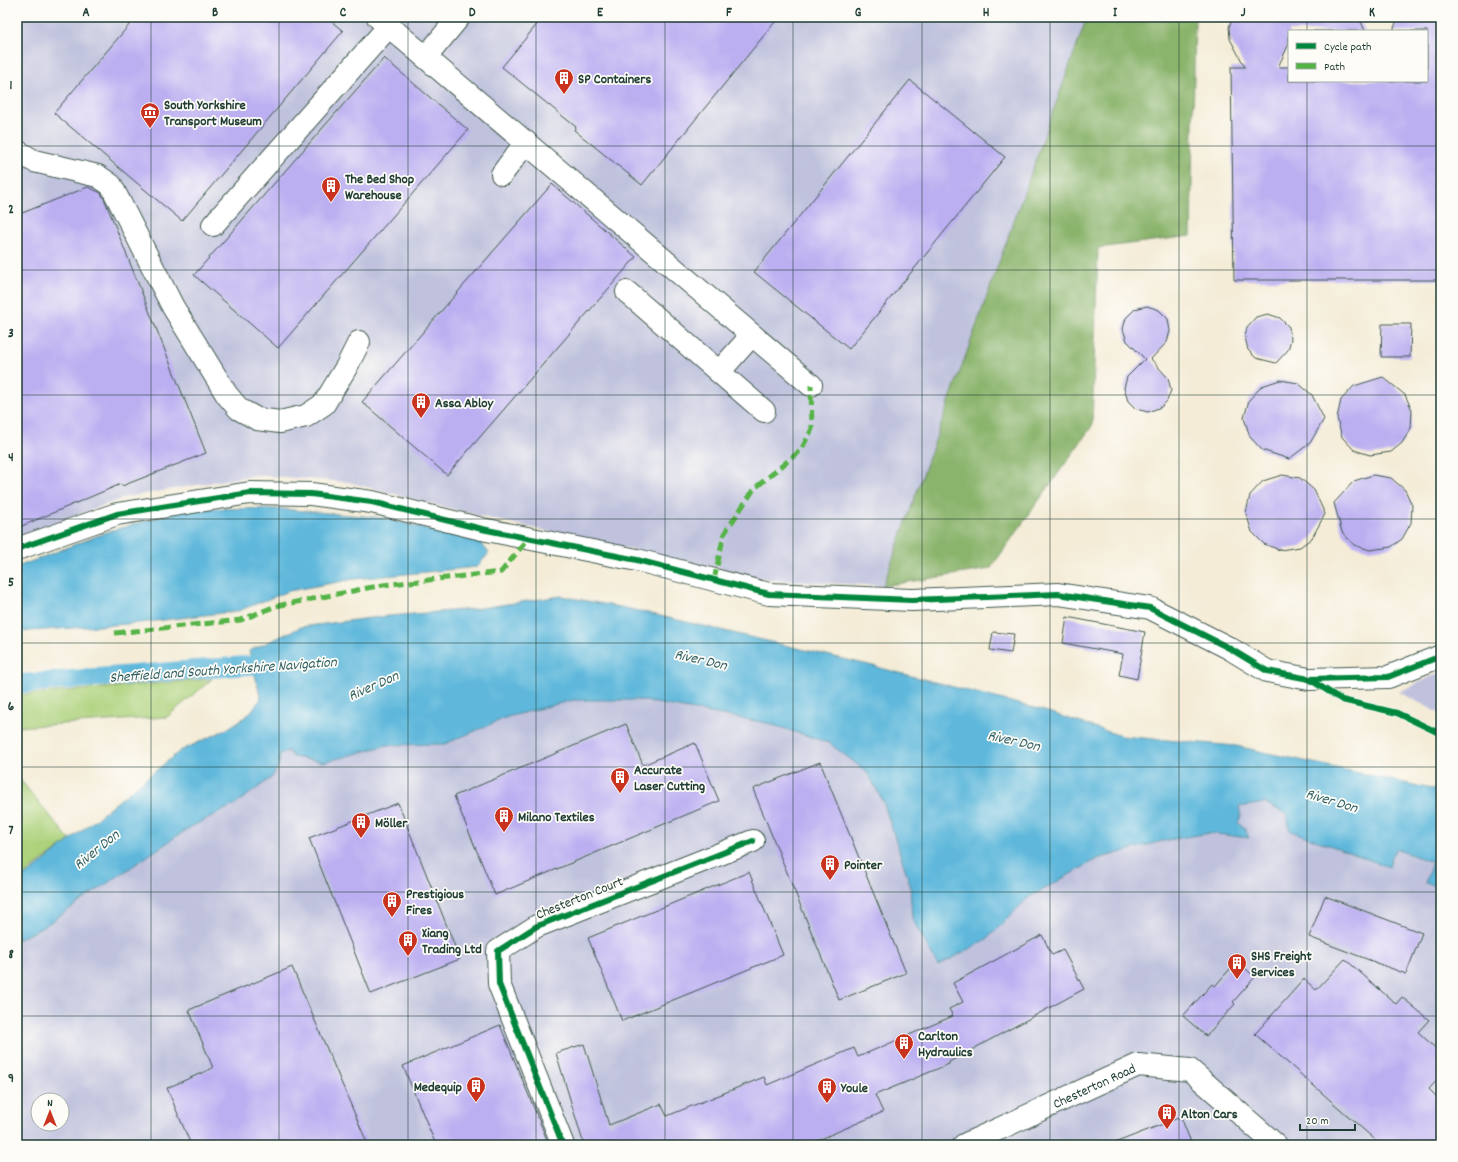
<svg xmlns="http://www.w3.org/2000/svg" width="1458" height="1162" font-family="Dekko,sans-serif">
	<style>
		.industrial { fill: #c0c2dd; fill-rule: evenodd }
		.green { fill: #add27c; stroke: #668858 }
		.forest { fill: #8ab46c; stroke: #547850 }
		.water { fill: #5eb8db; stroke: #3e7a88 }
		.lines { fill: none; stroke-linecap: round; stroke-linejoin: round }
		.canal { stroke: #5eb8db; stroke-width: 19 }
		.building { fill: #bbaff1 }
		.minor-casing { stroke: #3f574c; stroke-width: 24 }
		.minor { stroke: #fff; stroke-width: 22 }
		.quiet { stroke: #55b346; stroke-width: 5; stroke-dasharray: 10 5; stroke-linecap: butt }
		.cycleway-casing { stroke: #fdfcf7; stroke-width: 8 }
		.cycleway { stroke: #00873e; stroke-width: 6 }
		.grid { fill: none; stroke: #1f3d34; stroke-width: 1; stroke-opacity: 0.55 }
		.labels { text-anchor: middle; stroke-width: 3.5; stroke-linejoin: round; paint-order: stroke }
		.poi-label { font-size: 14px; font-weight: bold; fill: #1f3d34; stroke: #fdfcf7; text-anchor: start }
		.street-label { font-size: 14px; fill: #1f3d34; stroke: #fdfcf7 }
		.water-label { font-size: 15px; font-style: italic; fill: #326266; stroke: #fdfcf7 }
		.neatline { fill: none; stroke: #1f3d34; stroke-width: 1.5 }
		.grid-label { font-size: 13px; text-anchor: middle; font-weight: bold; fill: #1f3d34 }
	</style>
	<rect width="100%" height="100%" fill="#fdfcf7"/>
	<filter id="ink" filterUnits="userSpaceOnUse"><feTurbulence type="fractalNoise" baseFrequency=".025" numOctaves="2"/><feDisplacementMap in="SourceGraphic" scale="8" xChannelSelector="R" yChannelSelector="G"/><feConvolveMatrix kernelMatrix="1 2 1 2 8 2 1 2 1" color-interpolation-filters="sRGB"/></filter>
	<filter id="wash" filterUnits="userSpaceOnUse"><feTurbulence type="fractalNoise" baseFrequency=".012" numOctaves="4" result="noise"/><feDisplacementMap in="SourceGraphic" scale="16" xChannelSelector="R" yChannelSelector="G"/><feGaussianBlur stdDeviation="0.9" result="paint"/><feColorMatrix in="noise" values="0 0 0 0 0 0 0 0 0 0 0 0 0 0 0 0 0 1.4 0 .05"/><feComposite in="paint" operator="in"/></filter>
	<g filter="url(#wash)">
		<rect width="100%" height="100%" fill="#f4ecd7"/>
		<g class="industrial">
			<path d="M17,17H1087L883,586L772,580L478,516L348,482L256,475L126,497L17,538Z"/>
			<path d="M1441,672V714L1399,692Z"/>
			<path d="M573,700H639L767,723L829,743L867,772L883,801L910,884L912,918L987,939L1028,898L1097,859L1162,841L1209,833L1248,838L1245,829L1237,823L1241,816L1239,807L1265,803L1389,867L1395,849L1432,862L1425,883L1441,887V1145H17V940L43,927L189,828L236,804L279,765L280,754L288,751L325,762L387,745L445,744L507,717ZM38,1100H62V1124H38Z"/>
		</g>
		<g class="green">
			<path d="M212,679L167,717L17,727V695Z"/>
			<path d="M17,776L70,840L17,880Z"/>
		</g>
		<path class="forest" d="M1087,17H1195L1191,236L1098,248L1092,426L990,569L883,586Z"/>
		<g class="water">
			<path d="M190,508L282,509L384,518L480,542L489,553L477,567L354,579L289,591L238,611L139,623L17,632V567L107,532Z"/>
			<path d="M561,596L635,610L869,665L1042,710L1121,736L1236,746L1441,791V887L1425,883L1432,862L1395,849L1389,867L1291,831L1286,814L1265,803L1239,807L1241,816L1238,823L1245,829L1249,838L1209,833L1162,841L1097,859L1028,898L987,939L938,966L912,918L910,884L883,801L867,772L829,743L767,723L639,700H573L507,717L445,744L387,745L325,762L293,757L288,751L280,754L279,765L272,777L236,804L189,828L43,927L17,940V880L32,871L180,751L227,729L248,715L261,699L249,651L301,627L378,617L474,609Z"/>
		</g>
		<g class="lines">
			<path class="canal" d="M17,684L278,663"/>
		</g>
		<g id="blocks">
			<g class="building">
				<path d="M136,17H326L343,31L182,221L54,113Z"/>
				<path d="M543,17H779L642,185L574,130L576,127L502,67Z"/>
				<path d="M1233,17H1359L1365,31H1289V44L1278,67H1289V81H1427V31H1393L1398,17H1441V280H1234L1231,67H1245L1230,39L1229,27Z"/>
				<path d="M384,58L468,130L278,348L194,275Z"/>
				<path d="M910,80L1005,157L849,349L754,272Z"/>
				<path d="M552,184L636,257L447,475L362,402Z"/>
				<path d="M88,187L101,193L106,203L206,453L122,486L121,484L17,528V215Z"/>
				<path d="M1147,306L1159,310L1168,319L1170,331L1167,342L1151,359L1168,378L1171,390L1167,401L1161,407L1148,412L1136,409L1128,401L1124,388L1127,377L1145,359L1127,341L1123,329L1126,318L1135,309Z"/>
				<path d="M1268,314L1280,318L1289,327L1291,339L1288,350L1276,363L1256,358L1248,350L1245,337L1247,327L1256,317Z"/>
				<path d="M1382,324H1411L1410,357H1381Z"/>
				<path d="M1383,377L1405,395L1412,410L1411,428L1402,443L1391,452L1370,455L1354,450L1342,437L1337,418L1341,400L1354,386Z"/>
				<path d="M1280,380L1298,383L1312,395L1324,419L1310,443L1289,459L1262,450L1250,437L1244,418L1249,400L1262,386Z"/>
				<path d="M1282,475L1300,478L1314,490L1325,514L1312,538L1300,547L1280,550L1264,544L1252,532L1246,513L1250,495L1263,481Z"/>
				<path d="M1373,475L1391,478L1405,490L1412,505L1411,523L1402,539L1391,547L1370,550L1354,545L1342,532L1334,503L1354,481Z"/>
				<path d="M1067,617L1145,632L1137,679L1119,675L1123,654L1063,643Z"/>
				<path d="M993,632L1014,634L1011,653L990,650Z"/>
				<path d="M626,724L643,765L695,743L719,801L495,895L454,796Z"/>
				<path d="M820,762L906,973L839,1000L753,789Z"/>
				<path d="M398,803L460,959L371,994L309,838Z"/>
				<path d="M749,872L783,955L622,1021L588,938Z"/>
				<path d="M1325,896L1422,933L1406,974L1309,937Z"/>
				<path d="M1042,935L1052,955L1063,950L1084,989L949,1062V1064L875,1095L883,1112L807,1145H584L556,1053L584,1044L609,1125L661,1104L667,1116L764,1077L767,1085L854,1048L858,1057L953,1016L949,1009L963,1002L953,983Z"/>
				<path d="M1345,959L1396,1004L1402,997L1429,1020L1418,1032L1441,1053V1076L1429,1089L1441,1101V1145H1381L1255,1034L1304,979L1316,990Z"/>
				<path d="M1237,961L1255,977L1233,1002L1235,1004L1206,1036L1183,1016L1212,984L1215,986Z"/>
				<path d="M292,967L368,1145H191L167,1088L213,1068L189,1010Z"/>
				<path d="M500,1025L547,1140L535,1145H436L403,1066Z"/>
				<path d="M1181,1117L1192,1145H1112V1144Z"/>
			</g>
		</g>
	</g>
	<g filter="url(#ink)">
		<use href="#blocks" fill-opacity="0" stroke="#3f574c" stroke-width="1"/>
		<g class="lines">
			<defs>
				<g id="minor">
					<path d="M378,17L811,385"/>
					<path d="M426,57L459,17"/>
					<path d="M17,151L34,161L98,176L111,185L173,307L227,395L239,409L257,419L280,422L306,416L324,404L347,366L359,342"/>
					<path d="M502,174L526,142"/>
					<path d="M213,225L389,26"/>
					<path d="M627,292L719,372"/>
					<path d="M752,335L719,372L764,411"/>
					<path d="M17,549L117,514L250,493L311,494L372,502L482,529L637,560L769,594L912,600L1058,594L1150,608L1229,648L1267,671L1309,679L1388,677L1441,656"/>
					<path d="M563,1145L499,984L498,951L537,926L753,841"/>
					<path id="s1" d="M964,1145L1138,1065L1190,1070L1276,1145"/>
				</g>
			</defs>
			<use href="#minor" class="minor-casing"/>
			<use href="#minor" class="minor"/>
			<g class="quiet">
				<path d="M714,580L724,534L754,489L801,450L812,429L811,385"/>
				<path d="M115,633L241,620L276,606L383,585L501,572L528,539"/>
			</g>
			<defs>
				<g id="cycleway">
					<path d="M17,549L117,514L250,493L311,494L372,502L482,529L637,560L769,594L912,600L1058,594L1150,608L1229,648L1267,671L1309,679L1388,677L1441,656"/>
					<path d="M1309,679L1342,700L1397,713L1441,734"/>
					<path d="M563,1145L499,984L498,951L537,926L753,841"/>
				</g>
			</defs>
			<use href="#cycleway" class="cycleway-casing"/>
			<use href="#cycleway" class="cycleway"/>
		</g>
	</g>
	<path class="grid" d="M151,17V1145M279,17V1145M408,17V1145M536,17V1145M665,17V1145M793,17V1145M922,17V1145M1050,17V1145M1179,17V1145M1307,17V31M1307,81V1145M17,146H1441M17,270H1441M17,395H1441M17,519H1441M17,643H1441M17,767H1441M17,892H1441M17,1016H1441"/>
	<defs>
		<symbol id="building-pin" viewBox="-11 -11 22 30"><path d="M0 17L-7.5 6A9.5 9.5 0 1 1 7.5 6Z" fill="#c8321e" stroke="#fdfcf7"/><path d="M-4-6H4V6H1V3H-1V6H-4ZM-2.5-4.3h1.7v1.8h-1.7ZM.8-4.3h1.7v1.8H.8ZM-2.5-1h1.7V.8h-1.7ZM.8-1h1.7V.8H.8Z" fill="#fff"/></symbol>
		<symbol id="museum-pin" viewBox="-11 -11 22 30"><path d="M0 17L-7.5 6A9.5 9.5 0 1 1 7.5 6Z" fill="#c8321e" stroke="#fdfcf7"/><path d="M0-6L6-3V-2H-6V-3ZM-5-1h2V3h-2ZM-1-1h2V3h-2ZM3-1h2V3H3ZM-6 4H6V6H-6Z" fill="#fff"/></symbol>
	</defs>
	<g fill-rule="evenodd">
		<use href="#building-pin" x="553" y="67" width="22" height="30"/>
		<use href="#museum-pin" x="139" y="101" width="22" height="30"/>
		<use href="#building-pin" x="320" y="175" width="22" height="30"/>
		<use href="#building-pin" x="410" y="391" width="22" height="30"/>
		<use href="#building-pin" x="609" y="766" width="22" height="30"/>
		<use href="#building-pin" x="493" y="805" width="22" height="30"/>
		<use href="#building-pin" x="350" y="811" width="22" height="30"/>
		<use href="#building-pin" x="819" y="853" width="22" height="30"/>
		<use href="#building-pin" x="381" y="890" width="22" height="30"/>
		<use href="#building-pin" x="397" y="929" width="22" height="30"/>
		<use href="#building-pin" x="1226" y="952" width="22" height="30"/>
		<use href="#building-pin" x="893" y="1032" width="22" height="30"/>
		<use href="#building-pin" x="465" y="1075" width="22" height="30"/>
		<use href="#building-pin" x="816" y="1076" width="22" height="30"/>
		<use href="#building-pin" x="1156" y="1102" width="22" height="30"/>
	</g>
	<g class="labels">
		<g class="poi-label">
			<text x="578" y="83">SP Containers</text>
			<text x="164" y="109">South Yorkshire<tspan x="164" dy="16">Transport Museum</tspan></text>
			<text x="345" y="183">The Bed Shop<tspan x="345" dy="16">Warehouse</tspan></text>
			<text x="435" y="407">Assa Abloy</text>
			<text x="634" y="774">Accurate<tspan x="634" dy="16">Laser Cutting</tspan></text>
			<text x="518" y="821">Milano Textiles</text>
			<text x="375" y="827">Möller</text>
			<text x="844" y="869">Pointer</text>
			<text x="406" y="898">Prestigious<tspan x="406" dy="16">Fires</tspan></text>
			<text x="422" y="937">Xiang<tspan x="422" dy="16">Trading Ltd</tspan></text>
			<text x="1251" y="960">SHS Freight<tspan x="1251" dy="16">Services</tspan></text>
			<text x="918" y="1040">Carlton<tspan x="918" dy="16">Hydraulics</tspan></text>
			<text x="462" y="1091" text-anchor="end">Medequip</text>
			<text x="841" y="1092">Youle</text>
			<text x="1181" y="1118">Alton Cars</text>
		</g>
		<g class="street-label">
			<text transform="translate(579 897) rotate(-22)" y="5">Chesterton Court</text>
			<text dy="5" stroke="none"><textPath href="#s1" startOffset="143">Chesterton Road</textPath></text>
		</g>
		<g class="water-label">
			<text transform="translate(701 659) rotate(13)" y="5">River Don</text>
			<text transform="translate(223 669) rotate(-4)" y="5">Sheffield and South Yorkshire Navigation</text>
			<text transform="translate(373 685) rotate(-24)" y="5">River Don</text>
			<text transform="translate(1014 740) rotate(13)" y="5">River Don</text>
			<text transform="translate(1332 800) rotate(17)" y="5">River Don</text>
			<text transform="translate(96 849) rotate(-39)" y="5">River Don</text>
		</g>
	</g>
	<rect width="1458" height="1162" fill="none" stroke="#fdfcf7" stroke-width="44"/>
	<rect x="1288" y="30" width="140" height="52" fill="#fdfcf7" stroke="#a4b0a9"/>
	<rect x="1296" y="43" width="20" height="6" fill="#00873e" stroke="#a4b0a9"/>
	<text x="1324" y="50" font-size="12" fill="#1f3d34">Cycle path</text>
	<rect x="1296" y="63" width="20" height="6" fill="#55b346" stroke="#a4b0a9"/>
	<text x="1324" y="70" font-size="12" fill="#1f3d34">Path</text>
	<g transform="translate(50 1112)"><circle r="19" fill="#fdfcf7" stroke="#a4b0a9"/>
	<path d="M0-3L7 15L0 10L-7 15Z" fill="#c8321e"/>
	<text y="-6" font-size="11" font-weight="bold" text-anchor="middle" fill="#1f3d34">N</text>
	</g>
	<path d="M1300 1124v6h55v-6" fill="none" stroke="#1f3d34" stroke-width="2"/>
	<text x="1306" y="1124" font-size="12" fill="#1f3d34" stroke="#fdfcf7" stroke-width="3" paint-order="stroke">20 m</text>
	<rect x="22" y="22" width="1414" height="1118" class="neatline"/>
	<g class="grid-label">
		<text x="86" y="16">A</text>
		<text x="215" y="16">B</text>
		<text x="343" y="16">C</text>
		<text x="472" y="16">D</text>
		<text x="600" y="16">E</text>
		<text x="729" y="16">F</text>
		<text x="858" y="16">G</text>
		<text x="986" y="16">H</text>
		<text x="1115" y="16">I</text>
		<text x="1243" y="16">J</text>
		<text x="1372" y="16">K</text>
		<text x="11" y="89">1</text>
		<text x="11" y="213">2</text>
		<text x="11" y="337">3</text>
		<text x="11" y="461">4</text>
		<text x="11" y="586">5</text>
		<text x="11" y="710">6</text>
		<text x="11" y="834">7</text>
		<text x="11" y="958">8</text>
		<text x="11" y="1082">9</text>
	</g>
</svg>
